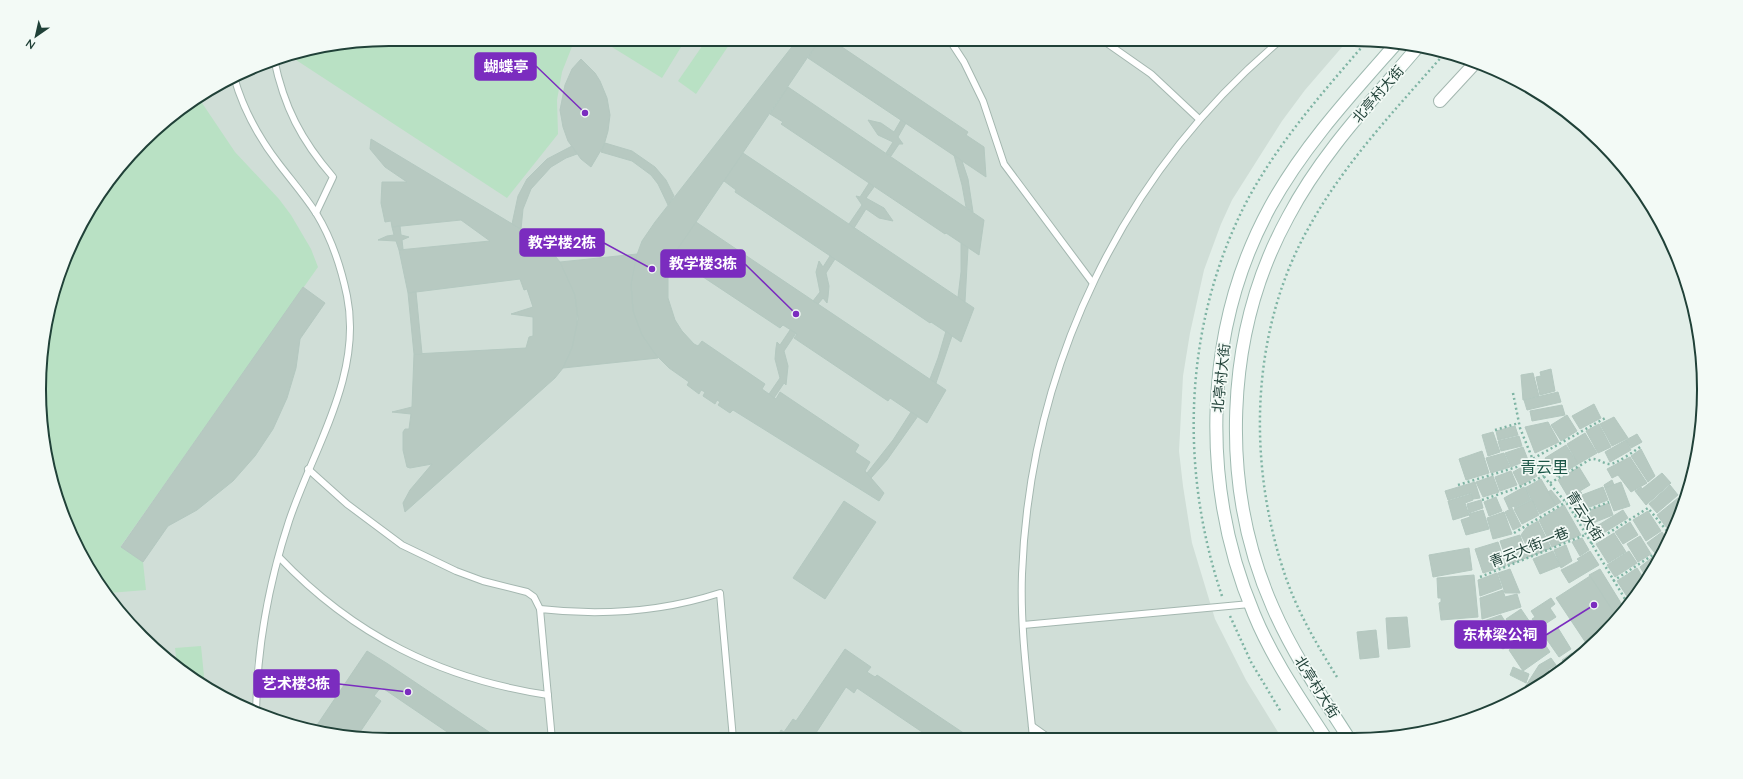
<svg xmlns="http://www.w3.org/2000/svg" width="1743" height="779" font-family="Lato,'Noto Sans SC',sans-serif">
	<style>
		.built { fill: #d0ded7 }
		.green { fill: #b9e1c4 }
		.building { fill: #b7c9c1; stroke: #b4c8c0 }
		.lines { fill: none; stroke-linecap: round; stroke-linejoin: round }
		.service-casing { stroke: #a4b7b0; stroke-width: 8 }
		.minor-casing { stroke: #a4b7b0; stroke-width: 14 }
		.secondary-casing { stroke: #9fbab1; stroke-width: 14 }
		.path { stroke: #7fb4a4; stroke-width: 2.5; stroke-dasharray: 2 3; stroke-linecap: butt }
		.service { stroke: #fff; stroke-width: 6 }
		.minor { stroke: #fff; stroke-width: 12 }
		.secondary { stroke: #fff; stroke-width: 12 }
		.labels { text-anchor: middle; stroke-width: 3.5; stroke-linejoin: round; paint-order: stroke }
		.street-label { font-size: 14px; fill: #204138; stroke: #f3faf6 }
		.quarter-label { font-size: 16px; fill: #1a5546; stroke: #f3faf6 }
		.rim { fill: none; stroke: #204138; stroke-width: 2 }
		.leader { fill: none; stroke: #7b2cbf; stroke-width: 1.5 }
		.callout-dot { fill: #7b2cbf; stroke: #f3faf6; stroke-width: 1.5 }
		.callout { fill: #7b2cbf; stroke: #7b2cbf; stroke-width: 1.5 }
		.callout-label { font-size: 15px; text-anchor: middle; font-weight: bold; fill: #fff }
	</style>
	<rect width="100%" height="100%" fill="#e2eee8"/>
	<path class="built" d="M390,39H1349L1305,90L1282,121L1232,200L1221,224L1204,270L1190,333L1183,376L1179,451L1183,486L1192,543L1215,619L1246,680L1281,737L389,740L277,721L214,693L159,653L86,565L46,458L39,389L46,321L86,214L159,126L214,86L277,58Z"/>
	<g class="green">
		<path d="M390,39H575L562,72L557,100L558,134L507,198L293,58V55Z"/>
		<path d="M599,39H686L662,78Z"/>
		<path d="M707,39H733L696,94L678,81Z"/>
		<path d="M198,97L235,152L279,199L291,215L311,249L318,267L121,546L143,562L146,590L109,593L86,565L46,458L39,389L46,321L86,214L159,126Z"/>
		<path d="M201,646L205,686L177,666L175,648Z"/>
	</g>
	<g class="building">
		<path d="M798,39H820L675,253L677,254L672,262L668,278V298L675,320L682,331L694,344L698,346L702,341L765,384L762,389L776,399L780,392L859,445L855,452L870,462L865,471L884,493L879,501L733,410L730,413L718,405L720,402L717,400L715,404L703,396L705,392L701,390L699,394L687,385L689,382L669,368L652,351L638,328L633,311L631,284L635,260L642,241L655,222Z"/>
		<path d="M820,39H826L835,45L836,43L968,132L966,135L984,147L986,177L808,58Z"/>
		<path d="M581,59L595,73L600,81L607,98L610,115L608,131L604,145L591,167L581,159L568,141L563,127L560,110L565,85L572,69Z"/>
		<path d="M788,87L984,220L979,255L946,233L945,234L781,124L783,122L770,114Z"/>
		<path d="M868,120L881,123L894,132L901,120L906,123L898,137L903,144H899L891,156L886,153L893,142L878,135Z"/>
		<path d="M371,139L529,234L548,247L560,262L569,281L575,295L577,311V333L572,348L563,368L555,378L405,512L403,503L410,490L432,464L410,468L407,467L403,450V432L405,429H409L411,414L392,412L412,407L414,354L526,348L529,337L533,336V317L511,314L533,307L527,289L524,290L520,279L408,293L399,250L490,241L461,220L392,227L391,221L385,222L381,203L382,182H407L385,167L370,149Z"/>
		<path d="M605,143L632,151L655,167L666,180L674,196L668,205L658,184L651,175L632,161L601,152Z"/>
		<path d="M572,146L577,154L566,158L551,167L531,189L523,209L521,229L512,224L518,196L527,179L547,159Z"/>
		<path d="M743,153L974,308L961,342L931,322L930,323L735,192L736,190L724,181Z"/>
		<path d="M954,155L962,161L968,179L973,212L966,207L962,185Z"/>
		<path d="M869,183L874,187L866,198L884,208L893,221L879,218L866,209L854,228L849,224L862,205L856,196L860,197Z"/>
		<path d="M696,222L946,390L927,423L890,398L888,401L794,338L797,334L783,325L780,328L685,265L688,261L675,253Z"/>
		<path d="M400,226L401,235L409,237L402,240L403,249L399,250L396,241L378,240L387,236L394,235L392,227Z"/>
		<path d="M961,243L968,248L965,302L958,297L961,272Z"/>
		<path d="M637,254L631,284L633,311L642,335L658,358L563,368L572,348L578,319L575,295L560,262Z"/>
		<path d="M830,256L835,259L826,273L829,286L828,297L827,303L823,298L818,304L813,301L820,292L816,272L819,261L823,267Z"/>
		<path d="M303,287L325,303L300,339L296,368L287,398L273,429L255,456L233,481L197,510L168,526L143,562L121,547Z"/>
		<path d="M416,292L422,354H414L408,293Z"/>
		<path d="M790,330L796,333L784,351L788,366L786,385L784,383L774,398L769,394L780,378L775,359L776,348L777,342L780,345Z"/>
		<path d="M946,331L952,336L936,383L930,379L938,358Z"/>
		<path d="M1551,369L1555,391L1540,395L1536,377L1541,376L1540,372Z"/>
		<path d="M1533,373L1539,396L1523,400L1521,375Z"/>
		<path d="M1558,392L1561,402L1527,410L1524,400Z"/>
		<path d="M1594,404L1601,418L1580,429L1572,416Z"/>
		<path d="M1562,405L1565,415L1532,421L1530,411Z"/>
		<path d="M911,412L918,416L887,460L871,478L867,473L893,440Z"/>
		<path d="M1567,415L1577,431L1561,441L1551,425Z"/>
		<path d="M1614,417L1628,438L1612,446L1600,424Z"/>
		<path d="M1548,422L1559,442L1535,453L1525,427Z"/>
		<path d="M1599,424L1611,447L1598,453L1586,431Z"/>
		<path d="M1515,426L1518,435L1498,440L1496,431Z"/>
		<path d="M1493,432L1500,452L1488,456L1482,435Z"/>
		<path d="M1585,433L1597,453L1578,464L1567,444Z"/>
		<path d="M1637,434L1642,442L1631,448L1626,440Z"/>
		<path d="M1519,436L1522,446L1501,451L1498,441Z"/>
		<path d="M1626,440L1631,450L1610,462L1605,452Z"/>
		<path d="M1566,445L1578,464L1557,477L1545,458Z"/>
		<path d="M1523,447L1528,460L1511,467L1505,453Z"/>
		<path d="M1641,449L1655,476L1648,482L1631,456Z"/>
		<path d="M1482,451L1489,473L1466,480L1459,459Z"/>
		<path d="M1504,453L1510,467L1491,473L1486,458Z"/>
		<path d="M1630,457L1647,483L1631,492L1618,475L1612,478L1607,469Z"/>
		<path d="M1529,463L1537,476L1520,486L1513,472Z"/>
		<path d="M1579,467L1590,485L1580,491L1582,493L1570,500L1558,480Z"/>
		<path d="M1511,471L1517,485L1500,491L1495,477Z"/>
		<path d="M1662,473L1671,483L1646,505L1635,491L1641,487L1642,489Z"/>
		<path d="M1493,476L1499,492L1483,497L1476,482Z"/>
		<path d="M1541,479L1556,505L1540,514L1525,488Z"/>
		<path d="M1612,480L1614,485L1605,488L1604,485Z"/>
		<path d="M1475,482L1480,498L1473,499L1471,493L1448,500L1445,491Z"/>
		<path d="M1621,482L1630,506L1614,511L1605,488Z"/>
		<path d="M1670,485L1678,495L1657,513L1649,504Z"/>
		<path d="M1524,487L1531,500L1515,508L1514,506L1509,509L1504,498Z"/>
		<path d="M1603,487L1608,500L1587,508L1582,495Z"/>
		<path d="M1688,489L1685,502V503L1680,496Z"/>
		<path d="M1551,490L1561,502L1556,505L1548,492Z"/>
		<path d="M1471,494L1473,500L1465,503L1469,515L1453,520L1448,501Z"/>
		<path d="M1496,497L1502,511L1489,516L1484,502Z"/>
		<path d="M1582,498L1586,509L1577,512L1572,503Z"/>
		<path d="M1678,498L1684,506L1676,520L1667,528L1657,515Z"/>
		<path d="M1481,500L1483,508L1469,513L1467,504Z"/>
		<path d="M1532,500L1539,515L1522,524L1514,509Z"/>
		<path d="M844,501L876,522L825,599L793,578Z"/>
		<path d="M1609,503L1613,515L1593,523L1588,511Z"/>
		<path d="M1564,505L1581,535L1552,547L1539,520Z"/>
		<path d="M1512,508L1521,526L1513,530L1505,512Z"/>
		<path d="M1483,510L1489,529L1466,535L1461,520L1470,517L1469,514Z"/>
		<path d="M1623,510L1628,518L1597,537L1592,529Z"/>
		<path d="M1648,511L1661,531L1646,541L1633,520Z"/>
		<path d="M1504,512L1512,534L1493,539L1487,518Z"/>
		<path d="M1587,512L1593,527L1587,530L1579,515Z"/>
		<path d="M1538,521L1551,548L1532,556L1521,535L1526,528Z"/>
		<path d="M1630,522L1638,535L1623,544L1615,532Z"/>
		<path d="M1662,532L1667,539L1664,545L1654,552L1647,543Z"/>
		<path d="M1614,533L1626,552L1608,563L1596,544Z"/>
		<path d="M1520,535L1524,547L1504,553L1500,541Z"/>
		<path d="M1640,536L1651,554L1638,562L1627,544Z"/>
		<path d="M1582,538L1589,550L1580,556L1572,542Z"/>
		<path d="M1498,542L1506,566L1483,573L1475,549Z"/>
		<path d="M1566,545L1572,561L1561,568L1554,550Z"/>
		<path d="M1527,547L1531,556L1508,565L1504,555Z"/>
		<path d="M1469,548L1472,570L1433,577L1429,555Z"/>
		<path d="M1553,551L1560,566L1540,574L1533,559Z"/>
		<path d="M1590,551L1599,565L1569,583L1561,570L1579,561L1577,559Z"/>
		<path d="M1629,551L1637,563L1615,577L1607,565Z"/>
		<path d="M1654,556L1657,560L1647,579L1640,567Z"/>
		<path d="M1637,568L1646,582L1630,601L1617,581Z"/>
		<path d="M1510,569L1520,593H1505L1498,573Z"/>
		<path d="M1600,569L1624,608L1615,614L1589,575Z"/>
		<path d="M1497,573L1502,588L1480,596L1478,580Z"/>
		<path d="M1474,575L1478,617L1441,620L1439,603L1441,602V598H1438L1437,578Z"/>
		<path d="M1590,576L1615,614L1622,610L1606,629L1586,643L1556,598Z"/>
		<path d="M1503,590L1505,597L1517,594L1521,607L1482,619L1480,598Z"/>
		<path d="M1551,598L1555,604L1550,608L1556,617L1539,628L1532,619L1535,617L1531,611Z"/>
		<path d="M1521,609L1534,628L1519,639L1506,619Z"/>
		<path d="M1501,615L1517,640L1503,649L1497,645L1481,622Z"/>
		<path d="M1407,617L1410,647L1388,649L1386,618Z"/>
		<path d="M1558,628L1571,649L1559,657L1545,637Z"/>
		<path d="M1376,630L1379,657L1360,659L1357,632Z"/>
		<path d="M1536,631L1550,652L1523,671L1509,650Z"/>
		<path d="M845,649L871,667L867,672L875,677L877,675L968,736L970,734L977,738H931L857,688L854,693L846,687L812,739H776L781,730L784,732L793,719L796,721Z"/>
		<path d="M367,651L388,664L501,740H459L381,687L374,696L381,701L358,735L315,728Z"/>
		<path d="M1572,653L1576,659L1565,665L1562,660Z"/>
		<path d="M1551,658L1556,665L1548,670L1549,671L1545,678L1527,689L1525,687L1539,665Z"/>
		<path d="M1513,667L1529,674L1526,683L1510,675Z"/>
	</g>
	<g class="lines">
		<defs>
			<g id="service">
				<path d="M949,39L964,62L983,101L1004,164L1092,282"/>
				<path d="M1101,39L1151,74L1199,119"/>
				<path d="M274,59C284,107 301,140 333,177L316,213"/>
				<path d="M234,77C243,109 259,138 279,164C292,181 305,196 316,213C332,239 341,267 347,296C363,375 313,449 289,521C269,582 257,648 256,712"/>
				<path d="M308,469L347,504L402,545L456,571L483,581L527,592L534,597L540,609"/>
				<path d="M279,557C353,635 441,679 548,695"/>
				<path d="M1023,625L1250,604"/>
				<path d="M1032,726L1049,738"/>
				<path d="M1033,738C1028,684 1020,629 1022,574C1030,367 1122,173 1282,39"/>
				<path d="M552,740L540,609C601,616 661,612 720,593L733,739"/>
			</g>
			<path id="minor" d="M1440,101L1476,62"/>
			<g id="secondary">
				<path d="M1325,737C1299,697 1272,658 1254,614C1200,486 1203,330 1270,207C1303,147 1349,97 1394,46"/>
				<path d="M1348,737C1321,695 1293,654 1273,608C1219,486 1224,334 1288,217C1321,154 1370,103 1416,49"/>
			</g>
		</defs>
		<use href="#service" class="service-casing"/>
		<use href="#minor" class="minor-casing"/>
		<use href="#secondary" class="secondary-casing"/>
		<g class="path">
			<path d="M1513,393L1520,428L1533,460L1545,478L1569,506L1628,604"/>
			<path d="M1495,430L1519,423"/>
			<path d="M1550,483L1591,459C1598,458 1602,463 1609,464C1616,465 1635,450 1642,446"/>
			<path d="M1458,485L1520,466L1607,417"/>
			<path d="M1482,500L1517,488L1544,476"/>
			<path d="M1575,515L1609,502"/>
			<path d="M1514,533L1566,502"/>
			<path d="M1591,544L1648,508L1667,531L1674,526"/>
			<path d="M1480,577L1585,535"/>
			<path d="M1613,581L1662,549"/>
			<path d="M1222,596C1178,466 1184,319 1249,197C1281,139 1324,91 1367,41"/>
			<path d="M1230,616L1251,662L1281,712"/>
			<path d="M1337,677C1317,645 1297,611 1285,575C1247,463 1250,331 1309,227C1345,162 1396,109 1444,54"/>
		</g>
		<use href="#service" class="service"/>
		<use href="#minor" class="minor"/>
		<use href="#secondary" class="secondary"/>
	</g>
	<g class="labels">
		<g class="street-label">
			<text transform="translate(1378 94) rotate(-49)" y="5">北亭村大街</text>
			<text transform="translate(1221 378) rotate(-84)" y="5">北亭村大街</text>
			<text transform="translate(1585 516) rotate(58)" y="5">青云大街</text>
			<text transform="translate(1529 547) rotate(-22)" y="5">青云大街一巷</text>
			<text transform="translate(1317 687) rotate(58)" y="5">北亭村大街</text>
		</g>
		<g class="quarter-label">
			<text x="1544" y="473">青云里</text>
		</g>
	</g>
	<path d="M0 0H1743V779H0ZM389 46H1354A343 343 0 0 1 1697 389V390A343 343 0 0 1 1354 733H389A343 343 0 0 1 46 390V389A343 343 0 0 1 389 46Z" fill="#f3faf6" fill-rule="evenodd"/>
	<path class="rim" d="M389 46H1354A343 343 0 0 1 1697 389V390A343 343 0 0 1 1354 733H389A343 343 0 0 1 46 390V389A343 343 0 0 1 389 46Z"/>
	<path class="leader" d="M585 113L536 66M652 269L604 243M796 314L745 264M1594 605L1546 635M408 692L339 684"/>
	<g class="callout-dot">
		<circle cx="585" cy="113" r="4"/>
		<circle cx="652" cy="269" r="4"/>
		<circle cx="796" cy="314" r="4"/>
		<circle cx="1594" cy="605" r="4"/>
		<circle cx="408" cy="692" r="4"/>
	</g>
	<g class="callout">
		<rect x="475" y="53" width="61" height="27" rx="4"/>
		<rect x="520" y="229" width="84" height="27" rx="4"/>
		<rect x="661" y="250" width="84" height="27" rx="4"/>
		<rect x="1455" y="621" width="91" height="27" rx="4"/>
		<rect x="254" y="670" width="85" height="27" rx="4"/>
	</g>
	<g class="callout-label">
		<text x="506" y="72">蝴蝶亭</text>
		<text x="562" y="248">教学楼2栋</text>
		<text x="703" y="269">教学楼3栋</text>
		<text x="1500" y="640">东林梁公祠</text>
		<text x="296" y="689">艺术楼3栋</text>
	</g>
	<g transform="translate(36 36) rotate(214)" stroke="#f3faf6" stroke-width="3" paint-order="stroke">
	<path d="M0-3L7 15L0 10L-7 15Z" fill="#204138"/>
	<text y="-6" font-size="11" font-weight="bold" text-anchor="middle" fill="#204138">N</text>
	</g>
</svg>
